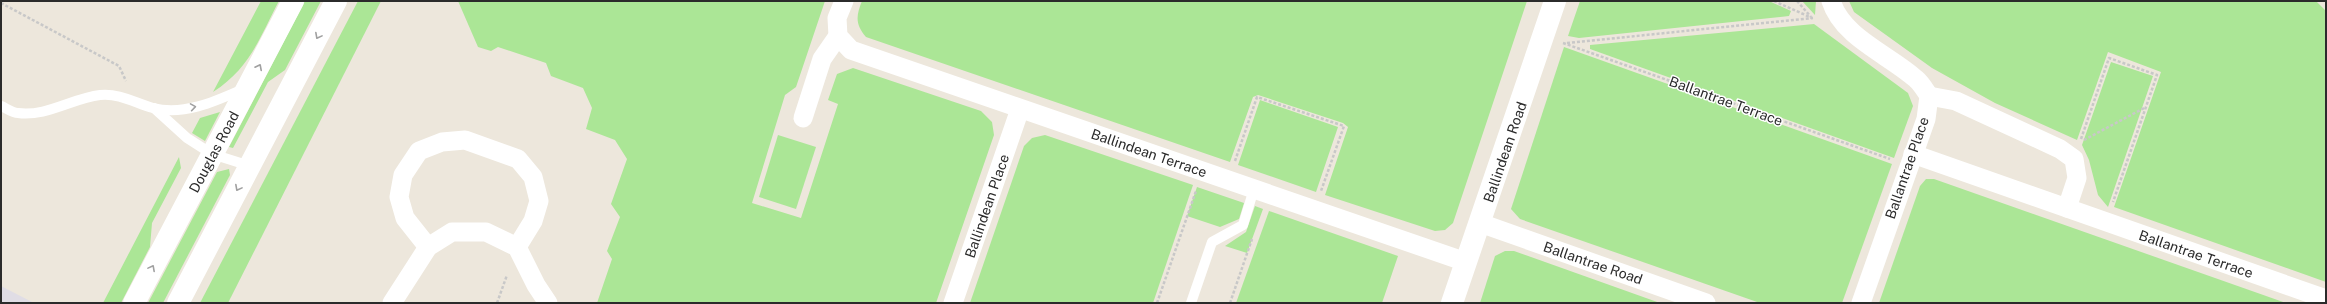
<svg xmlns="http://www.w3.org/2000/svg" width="2327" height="304" font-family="'Public Sans',sans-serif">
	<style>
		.industrial { fill: #e0dde5 }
		.green { fill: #abe696 }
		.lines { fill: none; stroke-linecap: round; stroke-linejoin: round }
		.path { stroke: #c8c8c8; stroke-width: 2.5; stroke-dasharray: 3 2; stroke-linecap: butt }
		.service { stroke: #fff; stroke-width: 10 }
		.minor { stroke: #fff; stroke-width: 19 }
		.tertiary { stroke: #fff; stroke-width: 22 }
		.secondary { stroke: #fff; stroke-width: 22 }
		.oneway { stroke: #a0a0a0 }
		.labels { text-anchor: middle; stroke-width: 3; stroke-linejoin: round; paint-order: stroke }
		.street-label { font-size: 14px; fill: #2b2b2b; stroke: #fff }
	</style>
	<rect width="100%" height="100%" fill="#ede7dc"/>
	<path class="industrial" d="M1,286L34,303H1Z"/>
	<g class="green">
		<path d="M261,1H279C259,39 250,68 213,92Z"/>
		<path d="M305,1H321L285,70L268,82L233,148L229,147Z"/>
		<path d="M358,1H381L228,303H200Z"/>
		<path d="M458,1H825L796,87L785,95L752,203L801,218L838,104L828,100L837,74L853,68L981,111L992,122L994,135L936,303H597L612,259L607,251L620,217L611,204L627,159L615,140L586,129L592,108L583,88L551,76L546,63L498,47L491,51L478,47Z"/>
		<path d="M862,1H1527L1453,223L1445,230L1435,231L1325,195L1348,127L1343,123L1258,95L1253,97L1230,162L866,37C855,24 856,16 862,1Z"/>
		<path d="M1580,1H1769L1791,11L1789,16L1579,38L1568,36Z"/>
		<path d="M1802,1H1816L1815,15Z"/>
		<path d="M1849,1H2316L2326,11V282L2114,207L2161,72L2108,52L2077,140L1995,103L1932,68L1854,12Z"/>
		<path d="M1814,24L1908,93L1913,106L1894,158L1590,49V45Z"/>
		<path d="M1564,47L1892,164L1842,303H1760L1520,219L1511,209Z"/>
		<path d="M2111,62L2153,76L2108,207L2098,195L2089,160L2082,145Z"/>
		<path d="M1260,100L1338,127L1316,192L1238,165Z"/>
		<path d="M220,112L205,141L192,133L200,118Z"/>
		<path d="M778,135L816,147L796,209L759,197Z"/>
		<path d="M1045,135L1193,185L1153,303H970L1024,146L1032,138Z"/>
		<path d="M179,157L181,168L152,223L150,247L121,303H103Z"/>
		<path d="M229,169L230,175L163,303H148L217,172Z"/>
		<path d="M1926,179H1934L2286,303H1879L1920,186Z"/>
		<path d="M1197,187L1244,203L1239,219L1220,227L1187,216Z"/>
		<path d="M1255,206L1263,209L1247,253L1225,246L1246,232Z"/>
		<path d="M1269,211L1398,256L1382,303H1236Z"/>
		<path d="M1505,251H1514L1660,303H1480L1495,256Z"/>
	</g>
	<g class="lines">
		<g class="path">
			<path d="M1774,1L1812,18"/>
			<path d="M1797,1L1811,17"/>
			<path d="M1,3L119,66L126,81"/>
			<path d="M1563,43L1890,159"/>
			<path d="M1567,43L1813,18"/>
			<path d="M2081,139L2109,58L2157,75L2113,202"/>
			<path d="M2084,140L2146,107"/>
			<path d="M1235,161L1257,97L1344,126L1321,191"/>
			<path d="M497,303L507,275"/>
			<path d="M1157,303L1196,191"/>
			<path d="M1230,303L1252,239"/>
		</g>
		<g class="service">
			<path d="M1,106C6,108 12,113 18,113C46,117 73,98 100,95C120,93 135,103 153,108C184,116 216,101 243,89"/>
			<path d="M154,108L187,138L212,154L250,166"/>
			<path d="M1191,303L1212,242L1243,225L1254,189"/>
		</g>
		<g class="minor">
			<path d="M844,1L837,18L838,36L851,50L1466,262"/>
			<path d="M1831,1C1843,38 1888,54 1916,79C1921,83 1925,90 1929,96L1926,119L1861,303"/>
			<path d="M1929,96L1956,101L2060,149L2074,159L2077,178L2067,208"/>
			<path d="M803,118L822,59L838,36"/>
			<path d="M1913,154L2326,299"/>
			<path d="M1480,223L1706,303"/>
			<path d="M428,247L405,218L399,197L403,175L419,151L442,142L465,140L518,159L533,177L539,201L533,221L517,247"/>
			<path d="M392,303L428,247L452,232H486L517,247L536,285L548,303"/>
			<path d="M953,303L1020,109"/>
		</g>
		<path class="tertiary" d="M1452,303L1555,1"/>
		<g class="secondary">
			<path d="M134,303L293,1"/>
			<path d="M178,303L336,1"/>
		</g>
	</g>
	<defs><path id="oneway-chevron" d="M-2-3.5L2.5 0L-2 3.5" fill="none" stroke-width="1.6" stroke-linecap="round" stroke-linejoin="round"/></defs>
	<g class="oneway">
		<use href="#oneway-chevron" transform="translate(318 36) rotate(118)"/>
		<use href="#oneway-chevron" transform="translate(259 67) rotate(-63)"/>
		<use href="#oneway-chevron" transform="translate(193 107) rotate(-9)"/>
		<use href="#oneway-chevron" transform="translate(238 188) rotate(118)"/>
		<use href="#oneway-chevron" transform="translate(152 268) rotate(-62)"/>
	</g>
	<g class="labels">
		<g class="street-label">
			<text transform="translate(1726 101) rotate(20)" y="5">Ballantrae Terrace</text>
			<text transform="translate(214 152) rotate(-62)" y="5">Douglas Road</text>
			<text transform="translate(1505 152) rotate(-71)" y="5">Ballindean Road</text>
			<text transform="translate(1149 153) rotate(19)" y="5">Ballindean Terrace</text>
			<text transform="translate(1907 168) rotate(-71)" y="5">Ballantrae Place</text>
			<text transform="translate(987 206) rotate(-71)" y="5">Ballindean Place</text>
			<text transform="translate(2196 254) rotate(19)" y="5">Ballantrae Terrace</text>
			<text transform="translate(1593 263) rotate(19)" y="5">Ballantrae Road</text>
		</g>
	</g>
	<rect width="2327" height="304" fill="none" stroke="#2b2b2b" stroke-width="4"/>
</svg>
